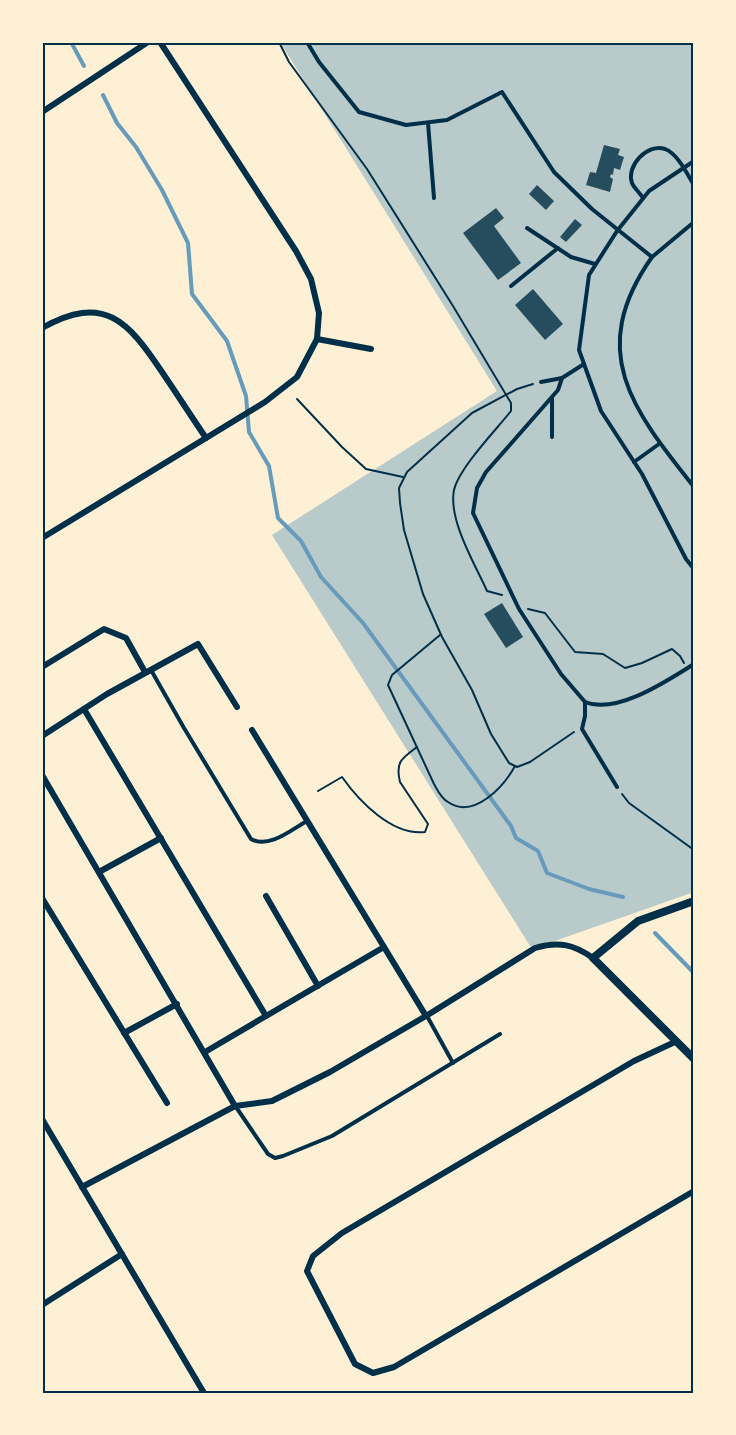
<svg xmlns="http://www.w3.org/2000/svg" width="736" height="1435" font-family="'Varela Round',sans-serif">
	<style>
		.green { fill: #b9caca }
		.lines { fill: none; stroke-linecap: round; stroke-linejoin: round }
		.stream { stroke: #669bbc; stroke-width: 4 }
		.building { fill: #264d5e }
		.path { stroke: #003049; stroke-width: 2 }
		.service { stroke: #003049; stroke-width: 4 }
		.minor { stroke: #003049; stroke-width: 6 }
		.tertiary { stroke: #003049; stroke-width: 8 }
		.neatline { fill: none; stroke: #003049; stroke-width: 2 }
	</style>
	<rect width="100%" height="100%" fill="#fdf0d5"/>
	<path class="green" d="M280,42H694V892L532,949L272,535L497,391Z"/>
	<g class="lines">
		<g class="stream">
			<path d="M71,42L84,66"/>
			<path d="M103,95L117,123L136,147L162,190L188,243L192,294L227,341L246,396L249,432L269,466L278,518L301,541L321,577L363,623L511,826L516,838L538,851L547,873L589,889L623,897"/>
			<path d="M655,933L694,973"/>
		</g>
	</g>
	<g class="building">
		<path d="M604,145L620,149L618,155L624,157L620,170L614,168L613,175L611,174L610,177L613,179L610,192L586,185L590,172L596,173Z"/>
		<path d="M537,185L554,201L546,210L529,194Z"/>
		<path d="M496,208L504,218L494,226L521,263L498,280L463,233Z"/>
		<path d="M575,219L582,225L566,242L560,237Z"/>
		<path d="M533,289L563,324L545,340L515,305Z"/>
		<path d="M502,603L523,637L506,648L484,614Z"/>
	</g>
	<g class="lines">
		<g class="path">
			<path d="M279,42L289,62L367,169L453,306L511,403V411C496,430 459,468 454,490C448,520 475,564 487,591L502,595"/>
			<path d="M533,384L517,389L472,413L407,472L399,488L400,503L404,530L423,594L442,637L472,690L491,734L509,763L517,767L530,762L574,732"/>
			<path d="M297,399L342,447L366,469L403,477"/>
			<path d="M528,609L545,613L575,652L603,654L625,668L642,663L672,649L680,656L684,663"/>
			<path d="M440,635L392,675L388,685L434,784C438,791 441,798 448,802C474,820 504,786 515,766"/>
			<path d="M318,791L342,777C359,801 392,836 425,832L428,824L400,782C395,762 402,758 417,747"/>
			<path d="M622,794L629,803L694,850"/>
		</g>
		<g class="service">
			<path d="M307,42L319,62L359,112L406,125L447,120L502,92L554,172L592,209L652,257L694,222"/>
			<path d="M428,123L434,198"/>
			<path d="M694,161L649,191L617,231L589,275L579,350L601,411L642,474L686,559L694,569"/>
			<path d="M643,198C640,193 634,188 632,183C626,166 647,143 665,149C678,154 687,174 694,185"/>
			<path d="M527,228L571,257L595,264"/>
			<path d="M652,257C586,351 632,409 694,487"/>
			<path d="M511,286L558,248"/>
			<path d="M584,364L562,378L558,390L486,472L477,488L473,513L519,609L561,674L585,702C617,715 668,680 694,664"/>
			<path d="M541,382L562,378"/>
			<path d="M552,398V437"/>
			<path d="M634,462L659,444"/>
			<path d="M151,670L184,728L251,839C269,849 291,830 307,821"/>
			<path d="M585,702V716L582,729L617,787"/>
			<path d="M427,1016L453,1063"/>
			<path d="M236,1107L268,1154L275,1158L283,1156L332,1136L500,1034"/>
		</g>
		<g class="minor">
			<path d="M42,112L148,42"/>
			<path d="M42,328C104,293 128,321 162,372C177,394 191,416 206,438"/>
			<path d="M317,339L371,349"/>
			<path d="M42,538L265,402L297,377L317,339L319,313L311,279L296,251L160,42"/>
			<path d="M42,667L104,629L126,638L145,672"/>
			<path d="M84,709L266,1016L205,1052"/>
			<path d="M252,730L426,1016"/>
			<path d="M42,736L107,694L198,644L237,707"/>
			<path d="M42,775L235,1106"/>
			<path d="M99,872L161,838"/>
			<path d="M266,896L318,986"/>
			<path d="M42,898L167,1103"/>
			<path d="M266,1016L384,947"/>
			<path d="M124,1033L177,1004"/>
			<path d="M677,1041L634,1061L342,1233L313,1256L307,1271L355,1364L373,1373L394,1367L694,1191"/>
			<path d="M42,1119L204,1393"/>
			<path d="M82,1187L235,1106L272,1101L330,1072L426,1016L535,948C558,941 573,944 593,958"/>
			<path d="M42,1305L122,1254"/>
		</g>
		<path class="tertiary" d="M694,901L638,921L593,958L694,1059"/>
	</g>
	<rect width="736" height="1435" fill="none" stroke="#fdf0d5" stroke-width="87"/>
	<rect x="44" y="44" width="648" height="1348" class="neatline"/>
</svg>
